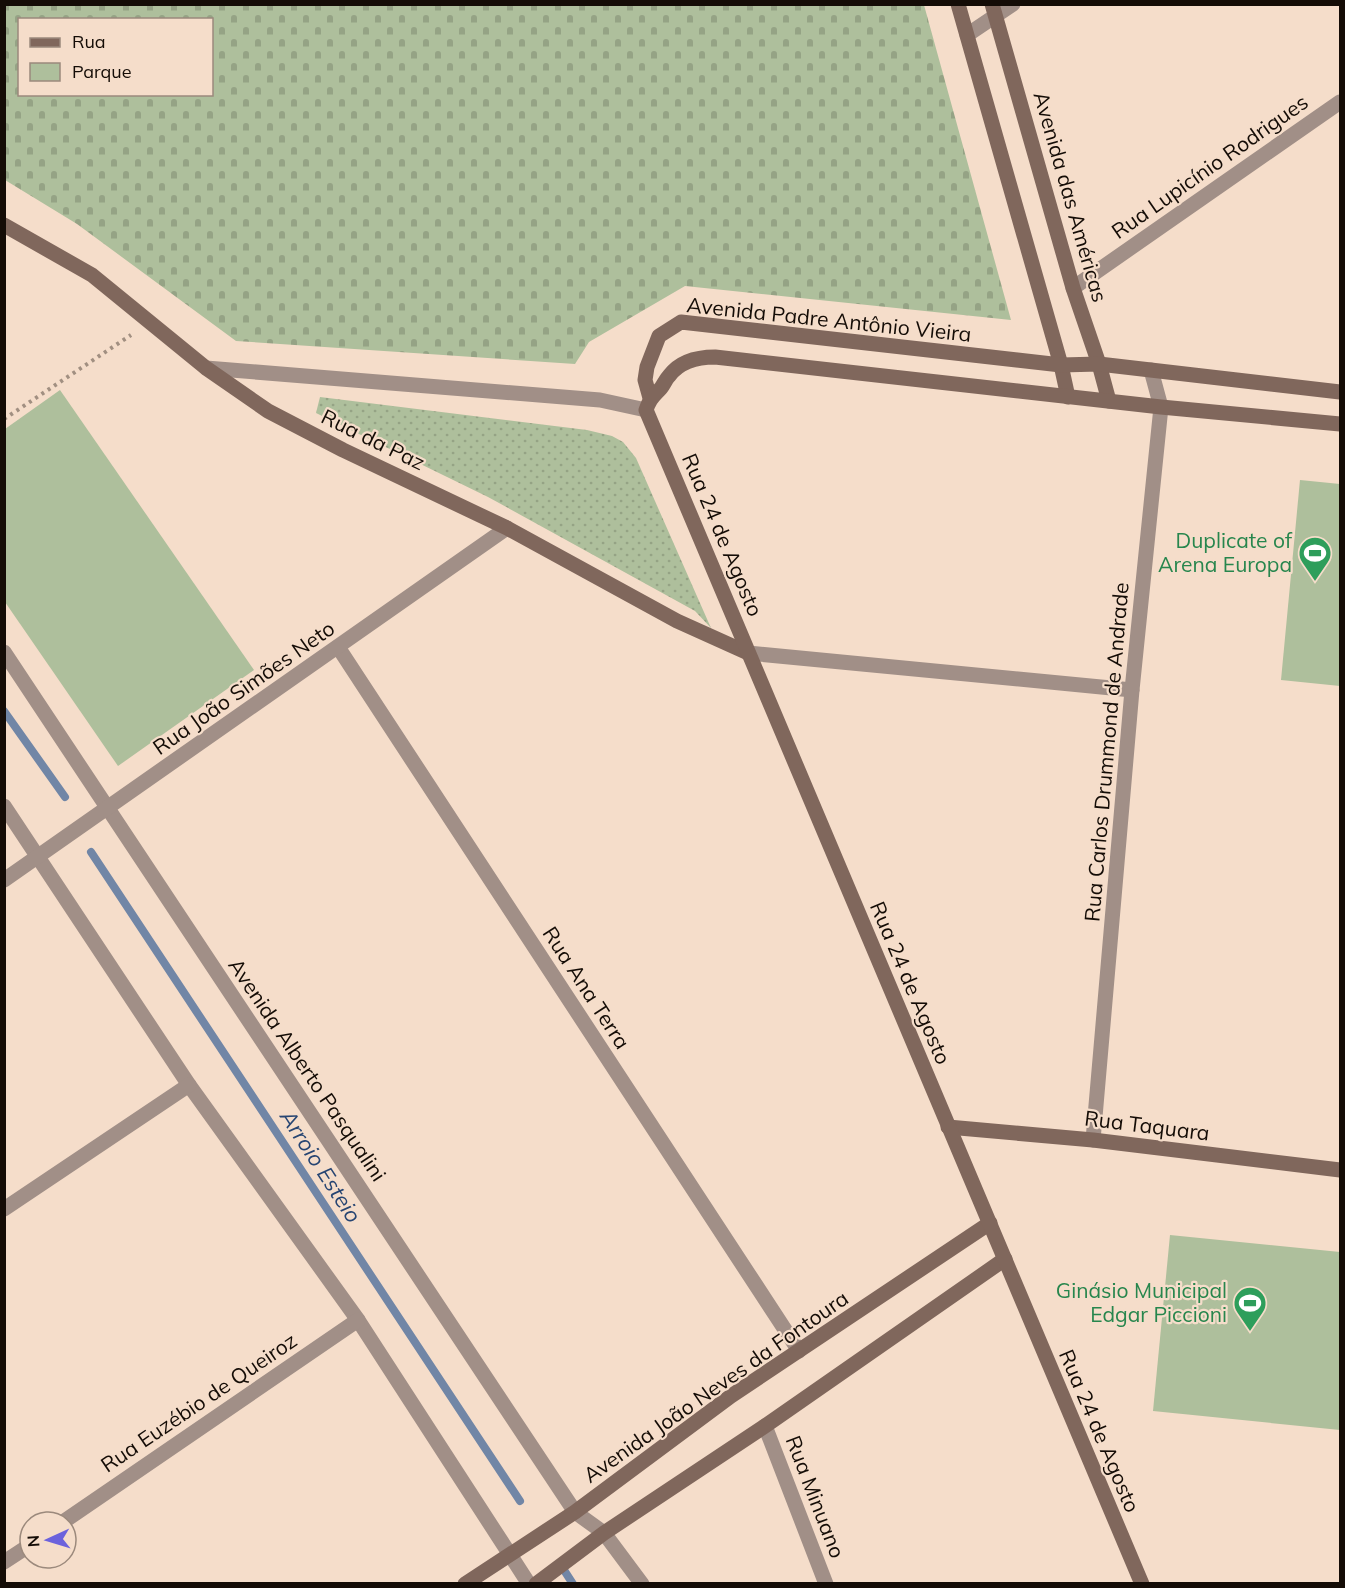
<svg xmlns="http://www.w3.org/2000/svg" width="1345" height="1588" font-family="Mulish,sans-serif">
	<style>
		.green { fill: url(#green-dots) }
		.cemetery { fill: url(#cemetery-stones); fill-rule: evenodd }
		.pitch { fill: #aebf9c }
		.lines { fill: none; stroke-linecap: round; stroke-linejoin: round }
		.stream { stroke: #7186a6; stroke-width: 8 }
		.path { stroke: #a18f81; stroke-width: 4; stroke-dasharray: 3 4.5; stroke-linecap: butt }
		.street { stroke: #a18f87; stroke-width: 15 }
		.secondary { stroke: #80675c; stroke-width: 15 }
		.labels { text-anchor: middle; stroke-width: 4.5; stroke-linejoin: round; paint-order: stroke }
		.street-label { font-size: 21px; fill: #140c06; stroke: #f5ddca }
		.leisure-label { font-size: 21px; fill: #27864d; stroke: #f5ddca; text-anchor: end }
		.water-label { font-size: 22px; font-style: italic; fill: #274572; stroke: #f5ddca }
	</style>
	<defs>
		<pattern id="green-dots" width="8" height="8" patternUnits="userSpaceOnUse" patternTransform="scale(1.5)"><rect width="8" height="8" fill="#aebf9c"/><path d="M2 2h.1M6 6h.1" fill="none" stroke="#95a385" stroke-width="1.8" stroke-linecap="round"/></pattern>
		<pattern id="cemetery-stones" width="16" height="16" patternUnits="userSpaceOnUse" patternTransform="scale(1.5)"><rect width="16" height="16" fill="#aebf9c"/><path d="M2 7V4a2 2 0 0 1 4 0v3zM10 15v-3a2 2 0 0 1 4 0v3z" fill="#95a385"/></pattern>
	</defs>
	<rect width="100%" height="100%" fill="#f5ddca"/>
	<path class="green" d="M320,397L587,430L612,436L623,442L636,458L711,628L695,611L488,497L316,413Z"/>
	<path class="cemetery" d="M5,4L924,5L1011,320L685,286L589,342L575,364L236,341L77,224L5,180ZM20,20H212V94H20Z"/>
	<g class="pitch">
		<path d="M60,390L254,670L118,766L5,602V429Z"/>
		<path d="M1300,480L1340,484V686L1281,680Z"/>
		<path d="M1170,1235L1340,1252V1430L1153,1411Z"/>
	</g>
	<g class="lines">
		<g class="stream">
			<path d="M4,711L65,797"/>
			<path d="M91,852L520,1501"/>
			<path d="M562,1567L573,1584"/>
		</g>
		<path class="path" d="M4,419L131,335"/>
		<g class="street">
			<path d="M967,35L1013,4"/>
			<path d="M1073,288L1340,102"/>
			<path d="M206,368L600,400L646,410"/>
			<path d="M338,647L799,1351"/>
			<path d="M4,652L575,1512L604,1533L642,1584"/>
			<path d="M748,653L1132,690"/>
			<path d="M4,806L189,1085L358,1320L529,1584"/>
			<path d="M4,880L507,528"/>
			<path d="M1093,1140L1132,690L1161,407L1151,370"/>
			<path d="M4,1209L189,1085"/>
			<path d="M765,1426L826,1584"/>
			<path d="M63,1522L358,1320"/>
			<path d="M4,1562L30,1545"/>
		</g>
		<g class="secondary">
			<path d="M958,4L1061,365L1068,397"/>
			<path d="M992,4L1073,288L1099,364L1109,401"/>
			<path d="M4,225L92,275L206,368L268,411L343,450L507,528L677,621L748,653"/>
			<path d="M650,398L645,380L647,367L659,336L681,322L1061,365L1099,364L1340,392"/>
			<path d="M948,1127L1093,1140L1340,1170"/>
			<path d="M465,1584L575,1512L731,1396L990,1223"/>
			<path d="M536,1584L604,1533L765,1426L1005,1259"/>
			<path d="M1142,1584L646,410C650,398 653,397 661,388C664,384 666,379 669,376C680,361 698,357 715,357L1161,407L1340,424"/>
		</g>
	</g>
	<defs>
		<symbol id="stadium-pin" viewBox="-11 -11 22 30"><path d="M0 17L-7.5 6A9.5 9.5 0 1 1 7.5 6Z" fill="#2e9e5b" stroke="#f5ddca"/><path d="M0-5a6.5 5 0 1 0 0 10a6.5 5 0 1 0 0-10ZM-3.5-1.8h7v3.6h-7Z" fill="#fff"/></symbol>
	</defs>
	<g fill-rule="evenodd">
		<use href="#stadium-pin" x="1296" y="534" width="38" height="52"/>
		<use href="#stadium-pin" x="1231" y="1284" width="38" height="52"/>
	</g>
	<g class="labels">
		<g class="street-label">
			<text transform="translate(1210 167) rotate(-35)" y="7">Rua Lupicínio Rodrigues</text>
			<text transform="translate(1070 197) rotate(74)" y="7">Avenida das Américas</text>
			<text transform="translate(829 320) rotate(6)" y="7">Avenida Padre Antônio Vieira</text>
			<text transform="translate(373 440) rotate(26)" y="7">Rua da Paz</text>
			<text transform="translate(722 535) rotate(67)" y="7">Rua 24 de Agosto</text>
			<text transform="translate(244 688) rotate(-35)" y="7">Rua João Simões Neto</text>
			<text transform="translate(1107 752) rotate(-85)" y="7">Rua Carlos Drummond de Andrade</text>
			<text transform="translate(910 983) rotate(67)" y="7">Rua 24 de Agosto</text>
			<text transform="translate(586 988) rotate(57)" y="7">Rua Ana Terra</text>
			<text transform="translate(307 1070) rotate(56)" y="7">Avenida Alberto Pasqualini</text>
			<text transform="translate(1147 1126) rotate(7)" y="7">Rua Taquara</text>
			<text transform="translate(716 1387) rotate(-35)" y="7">Avenida João Neves da Fontoura</text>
			<text transform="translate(199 1403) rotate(-34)" y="7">Rua Euzébio de Queiroz</text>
			<text transform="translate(1099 1431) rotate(67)" y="7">Rua 24 de Agosto</text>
			<text transform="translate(815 1497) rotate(69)" y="7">Rua Minuano</text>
		</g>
		<g class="leisure-label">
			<text x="1292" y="548">Duplicate of<tspan x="1292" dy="24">Arena Europa</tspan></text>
			<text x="1227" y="1298">Ginásio Municipal<tspan x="1227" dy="24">Edgar Piccioni</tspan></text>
		</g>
		<g class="water-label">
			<text transform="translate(321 1166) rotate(57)" y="8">Arroio Esteio</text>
		</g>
	</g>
	<rect width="1345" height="1588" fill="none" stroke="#140c06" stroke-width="12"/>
	<rect x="18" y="18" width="195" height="78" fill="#f5ddca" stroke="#9b897c" stroke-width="1.5"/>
	<rect x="30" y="38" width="30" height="9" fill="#80675c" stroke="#9b897c" stroke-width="1.5"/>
	<text x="72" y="48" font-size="18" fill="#140c06">Rua</text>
	<rect x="30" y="63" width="30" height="18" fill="#aebf9c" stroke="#9b897c" stroke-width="1.5"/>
	<text x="72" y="78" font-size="18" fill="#140c06">Parque</text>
	<g transform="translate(48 1540) rotate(266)"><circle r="28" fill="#f5ddca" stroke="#9b897c" stroke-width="1.5"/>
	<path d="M0-4.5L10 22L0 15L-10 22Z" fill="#6c62dc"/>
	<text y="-9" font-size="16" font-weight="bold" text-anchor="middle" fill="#140c06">N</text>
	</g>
</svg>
